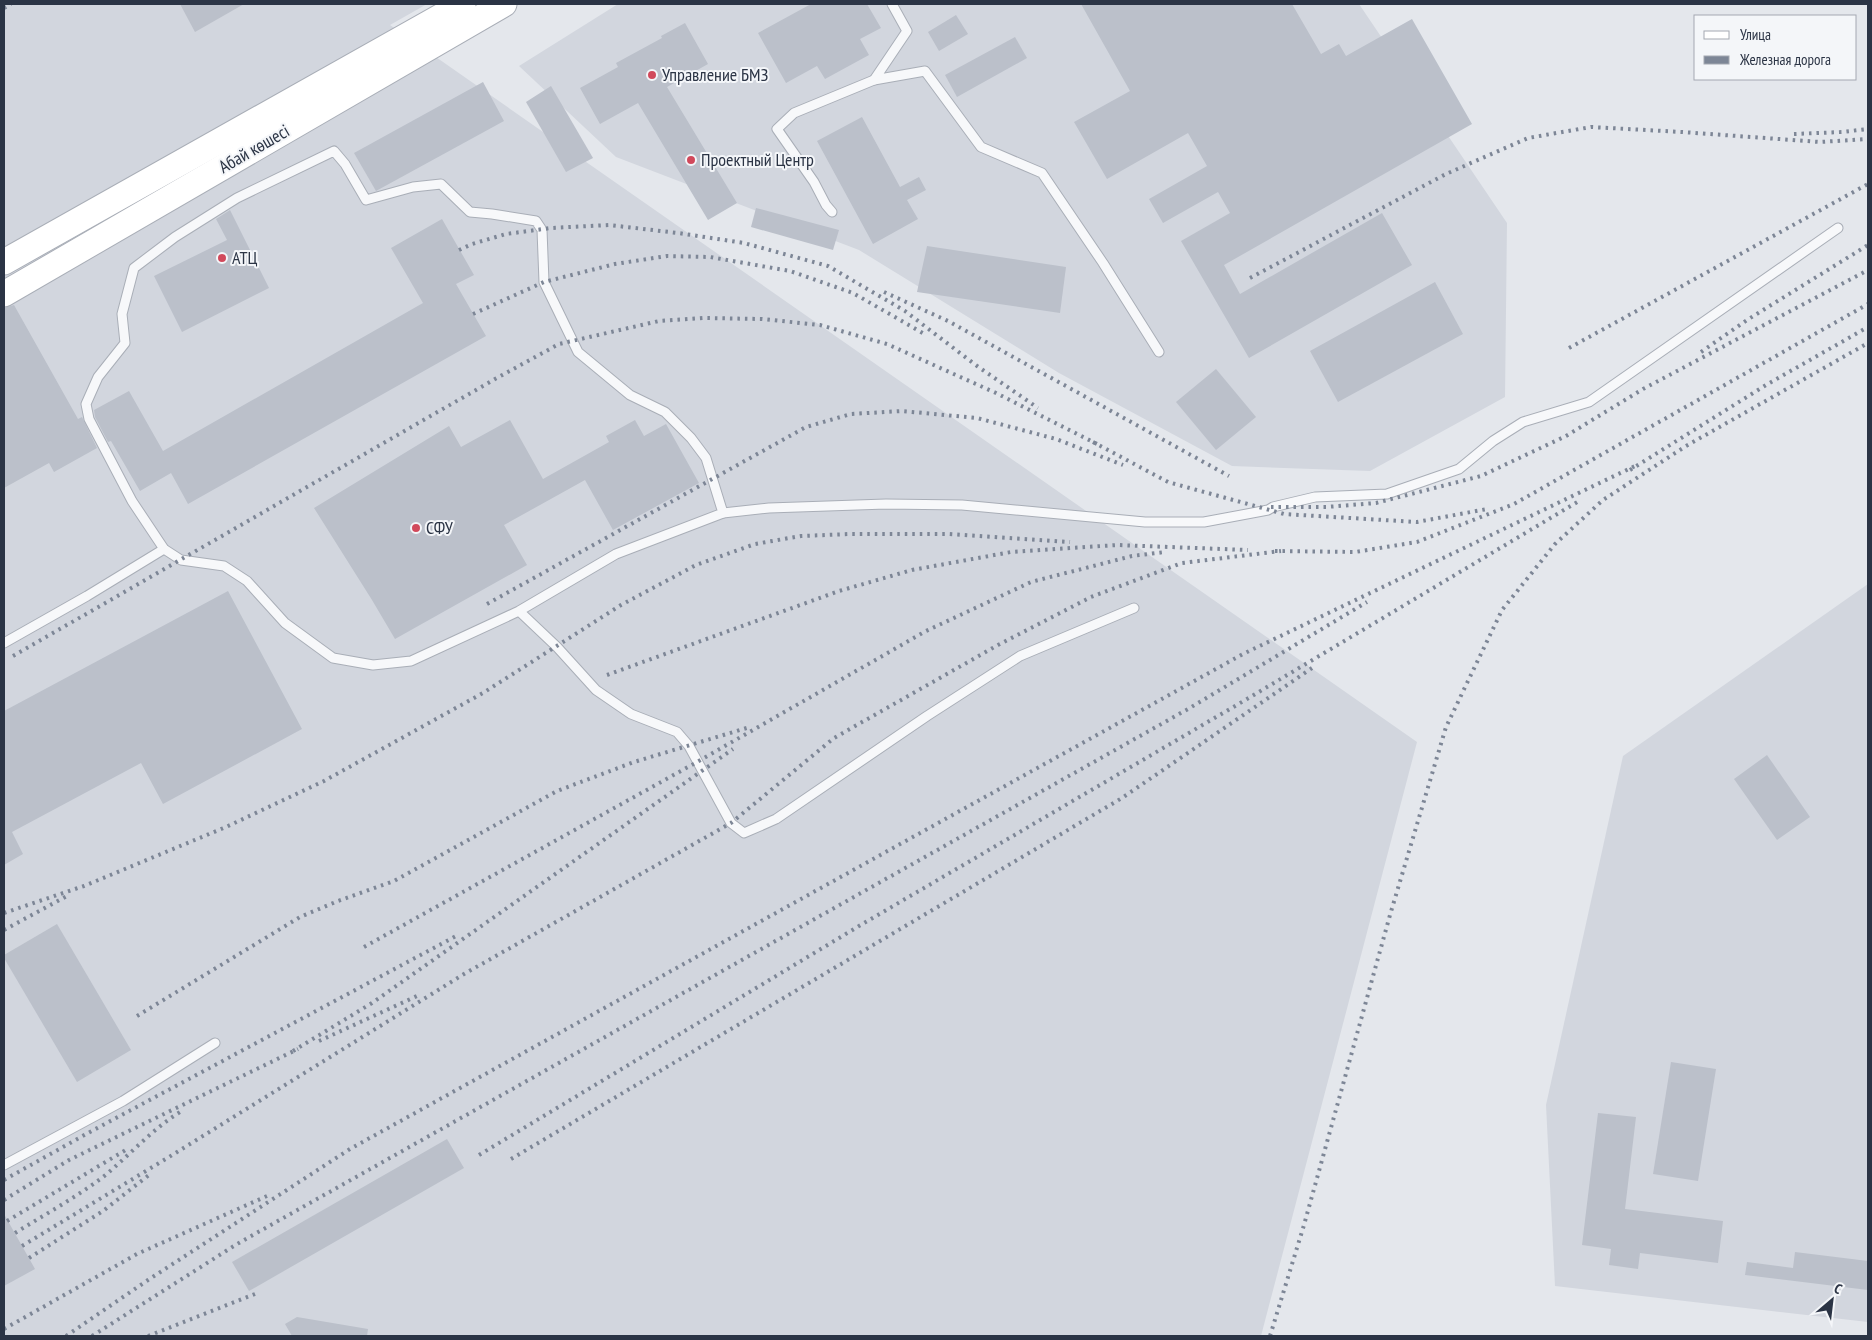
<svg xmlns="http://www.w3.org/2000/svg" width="1872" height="1340" font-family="'PT Sans Narrow',sans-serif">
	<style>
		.built { fill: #d2d6de }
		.building { fill: #bbc0ca }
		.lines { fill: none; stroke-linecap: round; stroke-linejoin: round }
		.lane-casing { stroke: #a9aeb7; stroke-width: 11 }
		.secondary-casing { stroke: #a9aeb7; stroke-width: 27 }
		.lane { stroke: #f7f8fa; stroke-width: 9 }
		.secondary { stroke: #fff; stroke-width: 25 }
		.rail { stroke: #7d8696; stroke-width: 4; stroke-dasharray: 2.5 5; stroke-linecap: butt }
		.poi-dot { fill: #d1495b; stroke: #f4f6f9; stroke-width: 2 }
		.labels { text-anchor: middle; stroke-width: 4; stroke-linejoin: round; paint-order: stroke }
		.poi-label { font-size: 18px; fill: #2b3445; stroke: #f4f6f9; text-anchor: start }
		.street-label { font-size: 18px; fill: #2b3445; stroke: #f4f6f9 }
	</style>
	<rect width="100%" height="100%" fill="#e4e7ec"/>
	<g class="built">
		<path d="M4,4H427L390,25L1417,742L1261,1336H4Z"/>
		<path d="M618,4H1359L1507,223L1505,397L1370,471L1232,466L1059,373L859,250L616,157L519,66Z"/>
		<path d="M1868,584V1322L1555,1286L1546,1105L1623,756Z"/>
	</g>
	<g class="building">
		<path d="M180,4H244L195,32Z"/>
		<path d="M811,4H867L881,28L860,39L869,55L825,79L817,66L786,83L758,33Z"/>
		<path d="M1081,4H1292L1321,54L1339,44L1346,56L1412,19L1472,124L1224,265L1240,294L1382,213L1412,265L1249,358L1181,241L1230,213L1218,192L1163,223L1149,199L1207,166L1188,133L1107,179L1074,122L1130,91Z"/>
		<path d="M956,15L968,34L939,51L928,32Z"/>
		<path d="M685,23L708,64L667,87L737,203L708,220L638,103L600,124L580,88L618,67L616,63L662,38L661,36Z"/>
		<path d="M1015,37L1027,58L957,97L945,75Z"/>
		<path d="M483,82L504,121L376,191L354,153Z"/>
		<path d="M551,86L593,158L566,172L526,102Z"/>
		<path d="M862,117L900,187L919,177L926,190L907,200L918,219L873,244L817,141Z"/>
		<path d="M756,208L839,230L833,250L751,227Z"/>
		<path d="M230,210L269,288L182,332L154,276L227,240L216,219Z"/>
		<path d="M442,219L474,275L456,284L486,336L188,504L171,473L140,491L111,441L108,442L95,417L94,410L129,391L163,451L423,303L391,248Z"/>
		<path d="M927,246L1066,267L1060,313L917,292Z"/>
		<path d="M1435,282L1463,334L1338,402L1310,351Z"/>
		<path d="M14,305L78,419L82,417L97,448L54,472L49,463L4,488V308Z"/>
		<path d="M1216,369L1256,417L1216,450L1176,402Z"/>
		<path d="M510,420L543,479L609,442L606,436L635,420L644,436L666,424L699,483L613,530L585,480L504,525L527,565L395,639L372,600L314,508L449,426L461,447Z"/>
		<path d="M228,591L302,729L163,804L141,763L12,832L23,854L4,865V711Z"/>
		<path d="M1767,755L1810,817L1777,840L1734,779Z"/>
		<path d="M57,924L131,1050L77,1082L4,958V955Z"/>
		<path d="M1671,1062L1716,1069L1698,1181L1653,1174Z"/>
		<path d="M1598,1113L1636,1117L1625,1209L1723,1221L1718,1263L1640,1253L1638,1269L1609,1265L1611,1249L1582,1245Z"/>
		<path d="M447,1139L464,1168L249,1291L232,1262Z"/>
		<path d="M4,1214L35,1269L4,1286Z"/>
		<path d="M1795,1252L1868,1261V1290L1745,1275L1747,1262L1793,1268Z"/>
		<path d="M297,1317L368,1329L367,1336H292L285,1324Z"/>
	</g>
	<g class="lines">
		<defs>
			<g id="lane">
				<path d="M892,4L907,31L874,80L925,71L981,147L1042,173L1103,263L1159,352"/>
				<path d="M832,212L826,205L814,182L777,129L794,113L874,80"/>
				<path d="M723,513L769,508L886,504L962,505L1145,522H1204L1268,510L1273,507L1315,497L1387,494L1459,469L1493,441L1523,422L1589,402L1838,228"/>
				<path d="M519,611L616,554L723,513L706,458L691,438L665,412L630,395L578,352L544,282L542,230L536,221L492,214L470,212L441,184L413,187L366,200L345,164L334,151L237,198L175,237L134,268L122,314L125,343L98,377L86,404L89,419L132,501L164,549L181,560L224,566L247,581L285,623L333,658L373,665L411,661L519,611L557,647L596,690L631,714L677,732L689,746L731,823L744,833L776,819L927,716L1020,656L1134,608"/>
				<path d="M4,643L87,596L164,549"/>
				<path d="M4,1165L123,1101L215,1043"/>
			</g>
			<g id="secondary">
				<path d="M4,262L463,4"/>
				<path d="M4,294L504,4"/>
			</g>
		</defs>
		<use href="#lane" class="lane-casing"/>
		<use href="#secondary" class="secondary-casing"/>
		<use href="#lane" class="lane"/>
		<use href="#secondary" class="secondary"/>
		<g class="rail">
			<path d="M4,8L11,4"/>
			<path d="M1794,134L1842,132L1868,129"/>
			<path d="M459,250L472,244L506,234L551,228L609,225L678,233L744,243L828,266L905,311L977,366L1038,408"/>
			<path d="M1250,278L1446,174L1528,138L1591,127L1682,132L1820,142L1868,139"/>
			<path d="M884,292L948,321L1229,476"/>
			<path d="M473,314L544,282L615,264L667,256L710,257L790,271L853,293L926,335"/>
			<path d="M1569,348L1868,184"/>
			<path d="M1701,352L1747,320L1868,245"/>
			<path d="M1093,442L1168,482L1284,514L1417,522L1487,509"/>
			<path d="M1630,470L1766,385L1868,327"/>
			<path d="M1271,507H1326L1376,503L1481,476L1566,436L1643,389L1868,270"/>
			<path d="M1275,551L1355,552L1417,542L1514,504L1868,304"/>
			<path d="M487,604L806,427L851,414L902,411L977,418L1056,439L1123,465"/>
			<path d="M13,656L495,379L559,344L659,321L703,318L762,319L820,325L887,344L996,393L1099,445"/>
			<path d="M607,675L839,591L912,570L1011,552L1117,545L1248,550"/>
			<path d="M4,913L84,886L226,827L324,781L483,693L621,605L696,565L755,544L801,536L850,534H949L1070,542"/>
			<path d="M4,930L67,896"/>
			<path d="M364,947L697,762L926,631L1031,582L1132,556L1165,552"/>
			<path d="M137,1016L300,917L338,901L394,881L557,791L634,762L750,727"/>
			<path d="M319,1041L417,996"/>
			<path d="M293,1051L372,1003L733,749"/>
			<path d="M479,1155L859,926L1247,699L1579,501"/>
			<path d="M511,1159L1122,798L1312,668"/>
			<path d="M4,1180L88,1133L458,935"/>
			<path d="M4,1200L69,1160L298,1049"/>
			<path d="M7,1221L129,1148"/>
			<path d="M15,1233C44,1215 75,1198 103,1177C129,1156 151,1130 180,1112"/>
			<path d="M22,1246L169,1157L464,974L731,823L834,738L998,645L1091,597L1182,563L1281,551"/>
			<path d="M29,1258L103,1211L149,1175"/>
			<path d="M4,1329L137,1254L267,1196"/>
			<path d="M66,1336L148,1280L350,1149L1243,654L1635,466"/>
			<path d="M92,1336L237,1244L1188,709L1367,602"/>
			<path d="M148,1336L255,1294"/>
			<path d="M1270,1336L1304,1225L1390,915L1446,727L1502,610L1555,544L1603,500L1686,446L1868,343"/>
		</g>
	</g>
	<g class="poi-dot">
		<circle cx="652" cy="75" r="5"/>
		<circle cx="691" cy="160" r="5"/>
		<circle cx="222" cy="258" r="5"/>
		<circle cx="416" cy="528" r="5"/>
	</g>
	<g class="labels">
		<g class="poi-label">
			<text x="662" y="81">Управление БМЗ</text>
			<text x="701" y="166">Проектный Центр</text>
			<text x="232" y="264">АТЦ</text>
			<text x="426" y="534">СФУ</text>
		</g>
		<g class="street-label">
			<text transform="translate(254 149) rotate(-30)" y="6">Абай көшесі</text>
		</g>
	</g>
	<rect width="1872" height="1340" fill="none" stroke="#2b3445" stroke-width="10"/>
	<rect x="1694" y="15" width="162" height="65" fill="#f4f6f9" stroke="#a4a8b1"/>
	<rect x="1704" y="31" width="25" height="8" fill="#ffffff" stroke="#a4a8b1"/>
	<text x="1740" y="40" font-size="15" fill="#2b3445">Улица</text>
	<rect x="1704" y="56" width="25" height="8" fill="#7d8696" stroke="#a4a8b1"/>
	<text x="1740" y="65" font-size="15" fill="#2b3445">Железная дорога</text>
	<g transform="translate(1832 1300) rotate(28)" stroke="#f4f6f9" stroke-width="4" paint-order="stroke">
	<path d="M0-4L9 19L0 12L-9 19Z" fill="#2b3445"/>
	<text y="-8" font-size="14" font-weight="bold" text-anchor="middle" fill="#2b3445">С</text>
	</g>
</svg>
